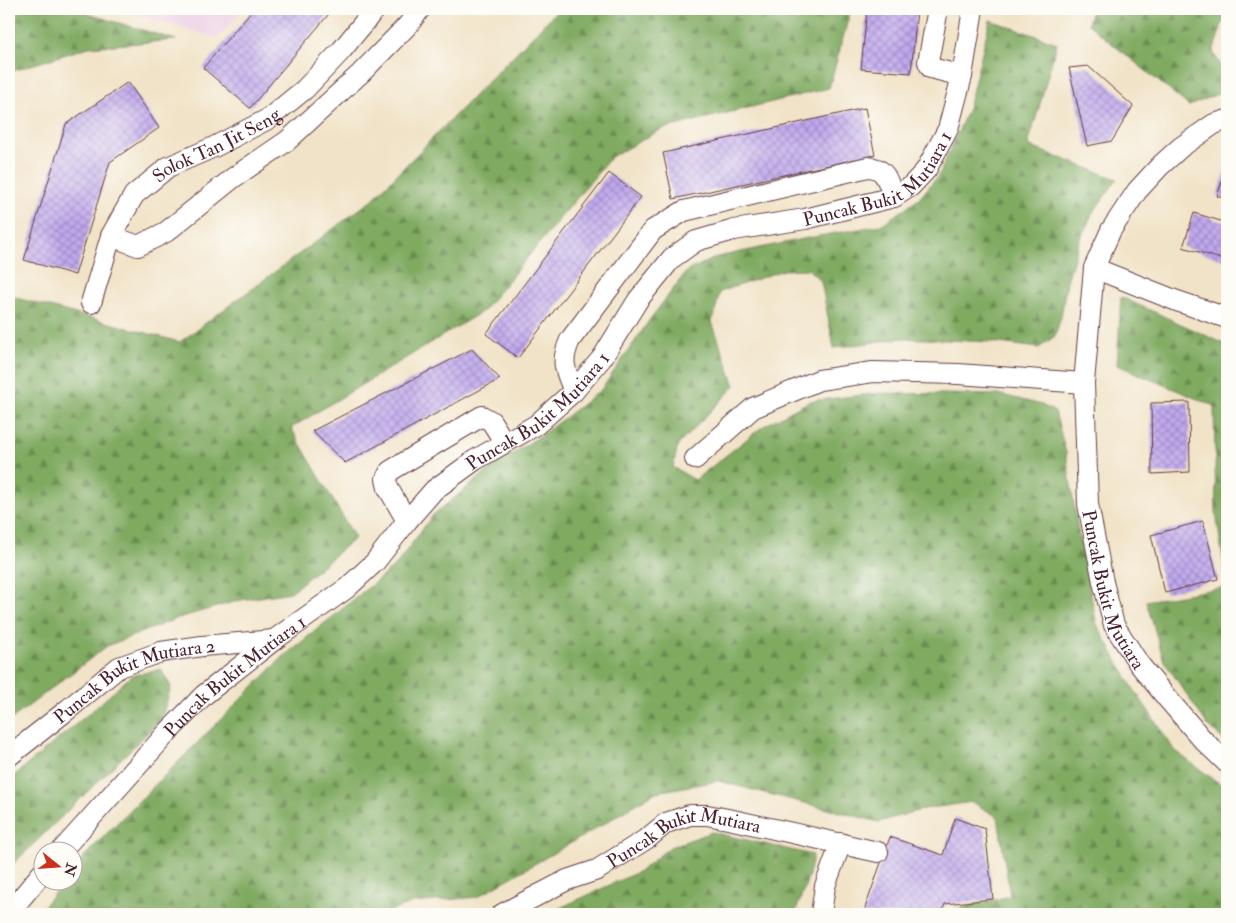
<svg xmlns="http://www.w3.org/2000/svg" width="1236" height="923" font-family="'IM FELL Double Pica',serif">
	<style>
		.built { fill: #eed0e7 }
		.forest { fill: url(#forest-firs); stroke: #646446 }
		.building { fill: url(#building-cross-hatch) }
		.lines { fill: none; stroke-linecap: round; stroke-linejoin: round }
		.minor-casing { stroke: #633c42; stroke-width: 22 }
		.minor { stroke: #fff; stroke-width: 20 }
		.labels { text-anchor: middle; stroke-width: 4; stroke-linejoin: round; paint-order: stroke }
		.street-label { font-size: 19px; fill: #4a1f2b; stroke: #fdfcf7 }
	</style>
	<defs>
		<pattern id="forest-firs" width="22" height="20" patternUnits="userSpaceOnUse" patternTransform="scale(1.25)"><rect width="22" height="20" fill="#7faa61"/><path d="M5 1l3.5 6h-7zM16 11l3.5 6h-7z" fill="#6a8a50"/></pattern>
		<pattern id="building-cross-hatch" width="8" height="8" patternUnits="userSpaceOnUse" patternTransform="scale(1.25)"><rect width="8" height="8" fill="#c0a9ee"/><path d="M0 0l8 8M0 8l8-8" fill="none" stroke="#9e89c1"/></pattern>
	</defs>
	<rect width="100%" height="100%" fill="#fdfcf7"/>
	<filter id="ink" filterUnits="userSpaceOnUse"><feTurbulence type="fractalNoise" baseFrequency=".02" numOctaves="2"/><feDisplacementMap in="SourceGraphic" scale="10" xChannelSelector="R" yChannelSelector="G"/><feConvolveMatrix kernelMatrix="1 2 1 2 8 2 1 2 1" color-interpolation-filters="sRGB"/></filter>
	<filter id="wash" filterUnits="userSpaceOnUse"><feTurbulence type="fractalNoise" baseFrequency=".0096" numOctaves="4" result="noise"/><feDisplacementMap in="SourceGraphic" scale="20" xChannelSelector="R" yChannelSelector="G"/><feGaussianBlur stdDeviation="1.12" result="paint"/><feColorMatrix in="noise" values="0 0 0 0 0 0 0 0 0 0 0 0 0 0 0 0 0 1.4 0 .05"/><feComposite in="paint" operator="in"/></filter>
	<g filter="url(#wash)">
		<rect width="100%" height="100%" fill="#f1e3c7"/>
		<path class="built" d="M117,9H243L218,38Z"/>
		<g class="forest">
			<path d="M9,9H72L176,40L89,47L9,72Z"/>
			<path d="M559,9H851L829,88L662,129L611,157L483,311L291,428L355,538L291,592L241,600L178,618L107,646L9,721V296L180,342L372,200Z"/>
			<path d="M1092,9H1227L1213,52L1227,76V90L1189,106L1088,24Z"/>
			<path d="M990,20L1057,43L1028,146L1117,179L1092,214L1079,242L1067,281L1061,317L1055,336L1039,348L991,342L902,338L834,348L821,281L808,269L783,270L720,292L712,322L735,386L678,445L673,467L695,480L762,427L810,401L879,393L1002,395L1042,405L1055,412L1066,453L1079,537L1097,625L1133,688L1175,751L1227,789V914H950L951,911L1010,896L998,817L972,802L924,809L879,822L718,781L656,792L590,832L477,897L413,903L383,914H37L64,881L72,880L73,870L79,861L283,657L396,565L433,515L495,465L543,434L601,390L651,318L687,271L717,257L808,238L881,225L919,199L940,173L968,109Z"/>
			<path d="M1121,297L1227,345V743L1208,726L1164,661L1146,601L1227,587L1216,512L1214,406L1117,365Z"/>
			<path d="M161,669L171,687L161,720L9,868V780L93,710L131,676Z"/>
			<path d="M712,832L813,855L809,875L795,914H547L640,871L670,847Z"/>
		</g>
		<g id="blocks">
			<g class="building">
				<path d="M253,9H333L250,108L203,68Z"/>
				<path d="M867,9H917L911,73L861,69Z"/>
				<path d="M1088,66L1133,106L1112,141L1087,146L1069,68Z"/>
				<path d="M128,82L159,128L110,162L75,275L24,260L66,124Z"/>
				<path d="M865,108L875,155L673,199L663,153Z"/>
				<path d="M1227,168V199L1217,196Z"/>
				<path d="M609,173L641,197L518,358L486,334Z"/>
				<path d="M1194,213L1227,223V261L1183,247Z"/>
				<path d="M472,349L500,379L345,463L312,431Z"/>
				<path d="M1189,402L1190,472L1152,474L1151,403Z"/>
				<path d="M1203,521L1218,579L1165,593L1151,535Z"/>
				<path d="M955,818L985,829L993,899L945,904L941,914H863L890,837L943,855Z"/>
			</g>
		</g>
	</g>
	<g filter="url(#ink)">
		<use href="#blocks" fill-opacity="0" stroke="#633c42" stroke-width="1"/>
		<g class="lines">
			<defs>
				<g id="minor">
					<path d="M938,9L928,62L931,68L962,76"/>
					<path id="s1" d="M1227,120L1214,124L1181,147L1160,166L1137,191L1111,230L1094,268L1084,383L1088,504L1103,582L1114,625L1139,664L1166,697L1203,740L1227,763"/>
					<path d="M111,236L138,246L166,232L233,178L287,141L361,73L408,25L420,9"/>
					<path d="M1094,268L1177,301L1227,318"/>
					<path id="s2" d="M91,303L111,236L134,195L168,167L214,147L268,119L305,89L341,51L375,9"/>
					<path d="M574,391C565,370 560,362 570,340L653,230L684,211L868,167C887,168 887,182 894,197"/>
					<path d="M695,459L753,408L819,380L873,372L958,374L1084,383"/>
					<path d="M407,521L388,488L386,479L390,471L482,416L491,421L505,443"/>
					<path id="s3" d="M9,756L66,711L119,667L161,652L202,646L274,640"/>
					<path id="s4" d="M62,850L168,732L204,695L274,640L347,588L375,562L407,521L434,490L475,460L536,425L574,391L602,358L638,300L672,258L696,241L734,230L805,219L894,197L911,186L926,170L948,129L962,76L973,9"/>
					<path d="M9,913L42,873"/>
					<path id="s5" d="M502,914L567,880L597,870L648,838L666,823L690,815H707L733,820L878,852"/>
					<path d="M821,914L825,886L841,843"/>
				</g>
			</defs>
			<use href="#minor" class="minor-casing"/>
			<use href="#minor" class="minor"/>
		</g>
	</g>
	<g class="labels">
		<g class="street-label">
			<text dy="7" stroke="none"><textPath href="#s2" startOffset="214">Solok Tan Jit Seng</textPath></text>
			<text dy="7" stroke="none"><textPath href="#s4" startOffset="1086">Puncak Bukit Mutiara 1</textPath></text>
			<text dy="7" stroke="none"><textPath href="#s4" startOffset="651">Puncak Bukit Mutiara 1</textPath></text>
			<text dy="7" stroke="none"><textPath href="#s1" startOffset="531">Puncak Bukit Mutiara</textPath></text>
			<text dy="7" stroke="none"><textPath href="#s4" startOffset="246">Puncak Bukit Mutiara 1</textPath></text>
			<text dy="7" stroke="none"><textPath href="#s3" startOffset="150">Puncak Bukit Mutiara 2</textPath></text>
			<text dy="7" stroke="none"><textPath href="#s5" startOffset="202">Puncak Bukit Mutiara</textPath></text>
		</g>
	</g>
	<rect width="1236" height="923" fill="none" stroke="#fdfcf7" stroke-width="30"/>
	<g transform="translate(58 866) rotate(107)"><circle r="24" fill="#fdfcf7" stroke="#b5a4a5"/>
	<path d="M0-4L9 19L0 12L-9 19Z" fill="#c8321e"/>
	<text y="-8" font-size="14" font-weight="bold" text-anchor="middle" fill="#4a1f2b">N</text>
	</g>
</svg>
